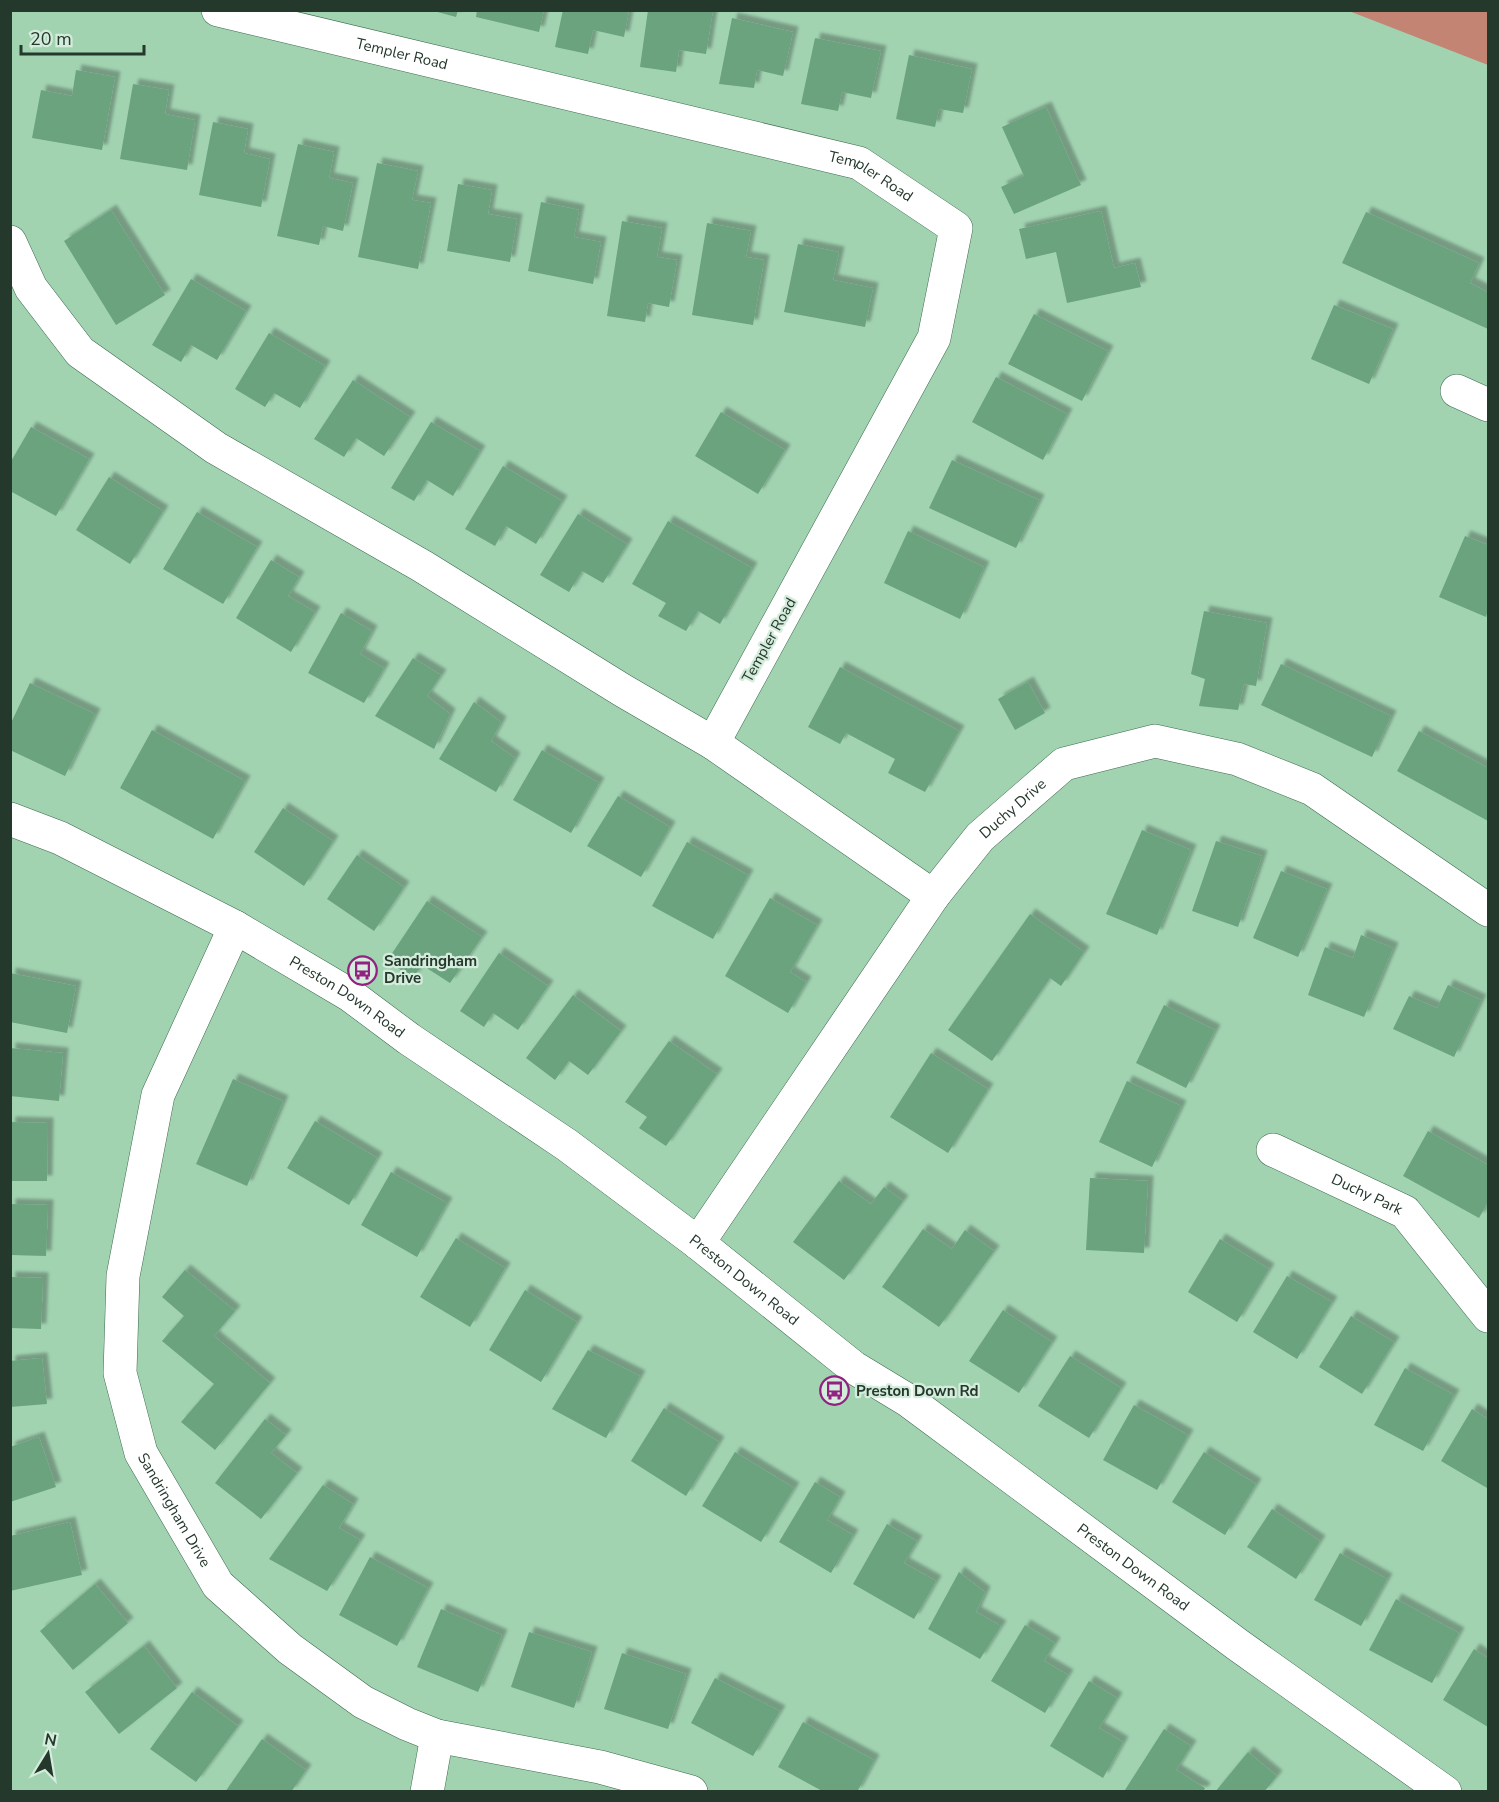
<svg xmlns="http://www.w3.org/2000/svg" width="1499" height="1802" font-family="'Nunito Sans',sans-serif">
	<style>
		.forest { fill: #c38474 }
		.building { fill: #6aa37e; filter: url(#shadow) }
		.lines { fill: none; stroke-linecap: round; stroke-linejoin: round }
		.minor-casing { stroke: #3c6a4d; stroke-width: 34 }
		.minor { stroke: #fff; stroke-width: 33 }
		.labels { text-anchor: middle; stroke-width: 4.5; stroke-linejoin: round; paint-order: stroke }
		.street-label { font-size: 15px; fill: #24382b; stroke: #d4ecdb }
		.poi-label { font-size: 15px; font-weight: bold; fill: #24382b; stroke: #d4ecdb; text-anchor: start }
	</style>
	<defs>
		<filter id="shadow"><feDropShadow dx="5.5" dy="-5.5" stdDeviation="1.5" flood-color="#0004"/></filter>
	</defs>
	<rect width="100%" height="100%" fill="#a1d3b1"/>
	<path class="forest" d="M1349,11H1488V65Z"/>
	<g class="building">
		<path d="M430,10H458L456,17Z"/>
		<path d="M477,10H544L539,32L476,17Z"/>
		<path d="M563,10H629L624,37L593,30L588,54L555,47Z"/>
		<path d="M648,10H713L706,54L679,50L676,72L640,67Z"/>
		<path d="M732,18L793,32L783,76L757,70L754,88L719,84Z"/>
		<path d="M815,38L881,51L871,98L842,92L838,111L801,104Z"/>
		<path d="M909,55L972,69L963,113L939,109L935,127L896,119Z"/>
		<path d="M76,70L115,77L102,150L32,138L41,90L72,96Z"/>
		<path d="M133,84L169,90L165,114L195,120L187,170L120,159Z"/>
		<path d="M1046,107L1081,185L1014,214L1001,187L1024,176L1002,127Z"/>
		<path d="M213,122L248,129L244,153L270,159L261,207L199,195Z"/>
		<path d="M298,144L334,152L329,178L353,183L343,231L323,226L319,245L277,236Z"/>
		<path d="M377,163L418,171L412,200L431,203L418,269L358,257Z"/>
		<path d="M458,184L492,190L488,214L517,219L510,262L447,251Z"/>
		<path d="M541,202L579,210L574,237L601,242L593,284L528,271Z"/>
		<path d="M111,210L165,295L116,325L64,241Z"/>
		<path d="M1101,211L1114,268L1135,263L1141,287L1067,303L1056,252L1026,259L1019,229Z"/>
		<path d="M1366,212L1479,263L1470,283L1488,292V329L1342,263Z"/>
		<path d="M622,221L662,228L657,257L677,260L669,307L648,303L645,322L607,316Z"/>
		<path d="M707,223L751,231L746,257L764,260L753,325L692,315Z"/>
		<path d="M798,244L839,252L833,280L873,288L865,327L784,312Z"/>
		<path d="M191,279L246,311L217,360L191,345L181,362L152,345Z"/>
		<path d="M1334,305L1393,329L1369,384L1311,359Z"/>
		<path d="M1034,314L1108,351L1082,401L1008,364Z"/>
		<path d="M269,333L325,366L300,408L274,393L265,407L235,389Z"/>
		<path d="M996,377L1067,414L1043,460L972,422Z"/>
		<path d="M353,380L410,417L384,456L356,438L344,457L314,439Z"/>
		<path d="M721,412L785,450L758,494L695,456Z"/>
		<path d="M431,422L480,451L453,496L427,480L414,501L391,488Z"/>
		<path d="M31,427L89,459L56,516L10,491V463Z"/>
		<path d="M952,460L1039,500L1016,548L929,508Z"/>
		<path d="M503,466L562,501L536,544L506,526L495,546L465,529Z"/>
		<path d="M109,477L163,511L130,564L76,530Z"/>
		<path d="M197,512L257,547L223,604L163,569Z"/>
		<path d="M578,514L627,544L603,583L582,571L569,592L540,575Z"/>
		<path d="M668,521L752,568L720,624L698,611L686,631L658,616L666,603L632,584Z"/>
		<path d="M908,531L984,567L960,619L884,583Z"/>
		<path d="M1465,536L1488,545V610L1486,617L1439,597Z"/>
		<path d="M271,560L299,577L288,596L315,612L291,652L236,618Z"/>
		<path d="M1204,611L1267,623L1256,686L1244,684L1238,710L1199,706L1205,679L1191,674Z"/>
		<path d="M341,613L372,631L360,654L384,668L364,703L308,673Z"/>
		<path d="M413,658L441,675L427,696L450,714L434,749L375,716Z"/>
		<path d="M1281,664L1391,716L1372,757L1261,705Z"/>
		<path d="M840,667L959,731L925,792L888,773L895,759L846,733L840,744L808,727Z"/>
		<path d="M1028,682L1045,713L1015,730L998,699Z"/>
		<path d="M30,683L95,714L65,776L10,750V725Z"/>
		<path d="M474,702L501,722L491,741L515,758L496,792L439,759Z"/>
		<path d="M152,730L245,781L213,839L120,788Z"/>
		<path d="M1419,731L1488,768V821L1397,771Z"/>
		<path d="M542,750L599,783L571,833L513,800Z"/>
		<path d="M618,796L670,827L641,877L587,846Z"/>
		<path d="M283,808L333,841L304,886L254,852Z"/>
		<path d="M1142,830L1191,850L1157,935L1106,914Z"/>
		<path d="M1216,841L1262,856L1238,927L1192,911Z"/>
		<path d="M687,842L748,875L713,939L652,906Z"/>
		<path d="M357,855L404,887L374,931L327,899Z"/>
		<path d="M1281,871L1327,889L1298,957L1253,938Z"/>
		<path d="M770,898L817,925L790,972L806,982L788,1013L725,976Z"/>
		<path d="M427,901L482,937L450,983L422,965L413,978L387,961Z"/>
		<path d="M1030,914L1084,952L1061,986L1050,978L992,1061L948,1030Z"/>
		<path d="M1361,935L1393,948L1364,1017L1308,995L1325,947L1353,958Z"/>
		<path d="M499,953L548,986L518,1030L493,1013L484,1027L460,1011Z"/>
		<path d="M10,973L76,986L67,1033L10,1022Z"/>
		<path d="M1448,985L1481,1000L1454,1057L1393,1029L1409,996L1437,1008Z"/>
		<path d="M573,995L621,1031L588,1075L569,1061L555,1080L526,1058Z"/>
		<path d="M1164,1005L1215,1030L1186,1088L1136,1063Z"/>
		<path d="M669,1041L717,1074L666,1146L639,1128L647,1117L625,1102Z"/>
		<path d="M10,1048L63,1053L59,1101L10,1096Z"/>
		<path d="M931,1053L988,1089L948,1153L890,1117Z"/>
		<path d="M233,1079L283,1101L247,1186L196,1164Z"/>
		<path d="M1127,1081L1181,1106L1152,1167L1099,1142Z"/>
		<path d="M315,1121L377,1158L349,1205L287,1168Z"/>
		<path d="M10,1122L48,1123L47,1181H10Z"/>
		<path d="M1428,1131L1488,1165V1202L1479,1218L1403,1176Z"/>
		<path d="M391,1172L447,1203L417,1257L361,1225Z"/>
		<path d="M1090,1178L1148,1181L1144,1253L1086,1250Z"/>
		<path d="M839,1181L871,1204L884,1187L903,1201L844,1280L793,1242Z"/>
		<path d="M10,1204L48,1205L46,1256L10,1255Z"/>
		<path d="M923,1229L952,1249L965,1230L994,1251L939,1327L882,1287Z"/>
		<path d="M456,1238L505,1268L470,1327L420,1297Z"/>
		<path d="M1220,1239L1269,1269L1237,1322L1188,1292Z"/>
		<path d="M185,1270L235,1311L214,1336L270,1383L215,1450L181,1422L214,1384L162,1341L184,1316L162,1297Z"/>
		<path d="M1287,1276L1332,1302L1297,1359L1253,1332Z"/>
		<path d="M10,1277L43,1278L41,1329L10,1328Z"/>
		<path d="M525,1290L577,1322L541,1382L489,1350Z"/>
		<path d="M1003,1310L1052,1342L1019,1393L969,1361Z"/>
		<path d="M1351,1316L1394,1342L1362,1394L1319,1367Z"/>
		<path d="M588,1350L640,1376L606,1438L552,1409Z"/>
		<path d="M1070,1356L1121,1388L1089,1438L1038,1406Z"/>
		<path d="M42,1358L47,1404L10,1407V1361Z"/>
		<path d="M1405,1368L1454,1395L1423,1451L1374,1425Z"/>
		<path d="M1134,1405L1188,1435L1157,1490L1103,1460Z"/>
		<path d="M664,1408L719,1442L686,1496L631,1461Z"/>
		<path d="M1472,1409L1488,1419L1487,1488L1441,1461Z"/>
		<path d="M265,1419L286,1435L271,1453L297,1473L261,1519L215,1483Z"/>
		<path d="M39,1437L56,1487L10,1502V1447Z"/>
		<path d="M735,1452L794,1488L761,1542L702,1506Z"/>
		<path d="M1204,1452L1256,1484L1225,1535L1172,1502Z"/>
		<path d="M815,1482L840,1497L827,1520L853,1535L831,1573L779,1542Z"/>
		<path d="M323,1485L353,1504L339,1528L360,1540L327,1591L269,1559Z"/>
		<path d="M1272,1509L1320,1541L1296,1579L1247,1547Z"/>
		<path d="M70,1522L82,1575L10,1591V1536Z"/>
		<path d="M887,1524L917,1541L904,1563L936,1581L914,1619L853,1584Z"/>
		<path d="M1340,1553L1387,1579L1361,1626L1314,1600Z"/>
		<path d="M370,1557L428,1588L397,1646L339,1615Z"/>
		<path d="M959,1572L985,1592L976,1612L1001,1626L980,1659L928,1629Z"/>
		<path d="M95,1584L128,1623L73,1670L40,1631Z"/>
		<path d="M1396,1599L1459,1633L1432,1683L1369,1650Z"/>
		<path d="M441,1609L502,1635L478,1692L417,1667Z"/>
		<path d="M1025,1625L1055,1643L1044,1661L1068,1675L1045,1713L991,1681Z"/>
		<path d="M529,1632L592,1652L574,1708L511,1687Z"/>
		<path d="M144,1646L177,1688L119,1734L85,1692Z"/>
		<path d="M1474,1649L1488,1658V1727L1443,1700Z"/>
		<path d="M622,1653L686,1674L668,1729L604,1709Z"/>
		<path d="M715,1678L780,1711L753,1756L691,1723Z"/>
		<path d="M1089,1681L1117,1698L1099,1728L1123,1742L1103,1778L1050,1746Z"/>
		<path d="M192,1692L238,1726L196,1782L150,1749Z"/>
		<path d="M803,1722L874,1760L857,1792H824L778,1767Z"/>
		<path d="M1164,1729L1191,1746L1176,1770L1205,1788L1203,1792L1125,1790Z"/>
		<path d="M262,1739L306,1770L291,1792H225Z"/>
		<path d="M1248,1752L1277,1776L1264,1792H1215Z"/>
	</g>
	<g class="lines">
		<defs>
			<g id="minor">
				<path id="s1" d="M218,10L859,163L956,228L934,338L713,743"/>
				<path d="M10,242L31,288L80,352L216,448L422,566L622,690L713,743L933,896"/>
				<path d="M1457,391L1488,405"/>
				<path id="s2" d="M10,819L60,838L235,927L350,995L409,1039L567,1145L698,1243L853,1367L909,1401L1238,1645L1445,1792"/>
				<path id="s3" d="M235,927L158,1095L123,1276L120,1373L141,1453L218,1585L290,1649L363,1702L407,1724L437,1736L600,1767L691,1792"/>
				<path id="s4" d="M1273,1150L1405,1212L1488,1316"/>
				<path id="s5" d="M698,1243L933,896L980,837L1064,764L1155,741L1237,759L1312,789L1488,910"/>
				<path d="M427,1792L437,1736"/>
			</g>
		</defs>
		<use href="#minor" class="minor-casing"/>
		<use href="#minor" class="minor"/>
	</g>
	<defs>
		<symbol id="bus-ring" viewBox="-11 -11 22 22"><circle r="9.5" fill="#d4ecdb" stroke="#922181" stroke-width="1.5"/><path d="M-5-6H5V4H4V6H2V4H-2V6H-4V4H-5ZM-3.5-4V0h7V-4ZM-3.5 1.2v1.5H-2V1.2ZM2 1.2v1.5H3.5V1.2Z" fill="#922181"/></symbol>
	</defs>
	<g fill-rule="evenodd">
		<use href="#bus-ring" x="346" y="954" width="33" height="33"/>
		<use href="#bus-ring" x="818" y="1374" width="33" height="33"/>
	</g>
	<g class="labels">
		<g class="street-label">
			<text dy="5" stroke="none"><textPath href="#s1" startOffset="189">Templer Road</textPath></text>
			<text dy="5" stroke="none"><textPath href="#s1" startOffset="675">Templer Road</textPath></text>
			<text transform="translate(769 640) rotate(-61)" y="5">Templer Road</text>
			<text dy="5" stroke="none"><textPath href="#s5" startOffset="538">Duchy Drive</textPath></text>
			<text dy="5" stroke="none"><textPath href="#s2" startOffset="382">Preston Down Road</textPath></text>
			<text dy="5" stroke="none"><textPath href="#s4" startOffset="104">Duchy Park</textPath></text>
			<text dy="5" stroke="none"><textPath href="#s2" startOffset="870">Preston Down Road</textPath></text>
			<text dy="5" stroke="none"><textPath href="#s3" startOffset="615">Sandringham Drive</textPath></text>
			<text dy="5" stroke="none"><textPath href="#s2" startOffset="1354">Preston Down Road</textPath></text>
		</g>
		<g class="poi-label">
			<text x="384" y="966">Sandringham<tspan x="384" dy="17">Drive</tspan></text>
			<text x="856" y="1396">Preston Down Rd</text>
		</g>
	</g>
	<rect width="1499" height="1802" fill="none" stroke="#24382b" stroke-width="24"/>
	<g transform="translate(48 1754) rotate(11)" stroke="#d4ecdb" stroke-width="4.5" paint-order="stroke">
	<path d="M0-4.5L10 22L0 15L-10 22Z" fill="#24382b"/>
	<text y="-9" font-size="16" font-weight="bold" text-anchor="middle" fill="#24382b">N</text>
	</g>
	<path d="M21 45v9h123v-9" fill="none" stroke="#24382b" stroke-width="3"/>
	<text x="30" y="45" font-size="18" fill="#24382b" stroke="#d4ecdb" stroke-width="4.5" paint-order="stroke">20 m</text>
</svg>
